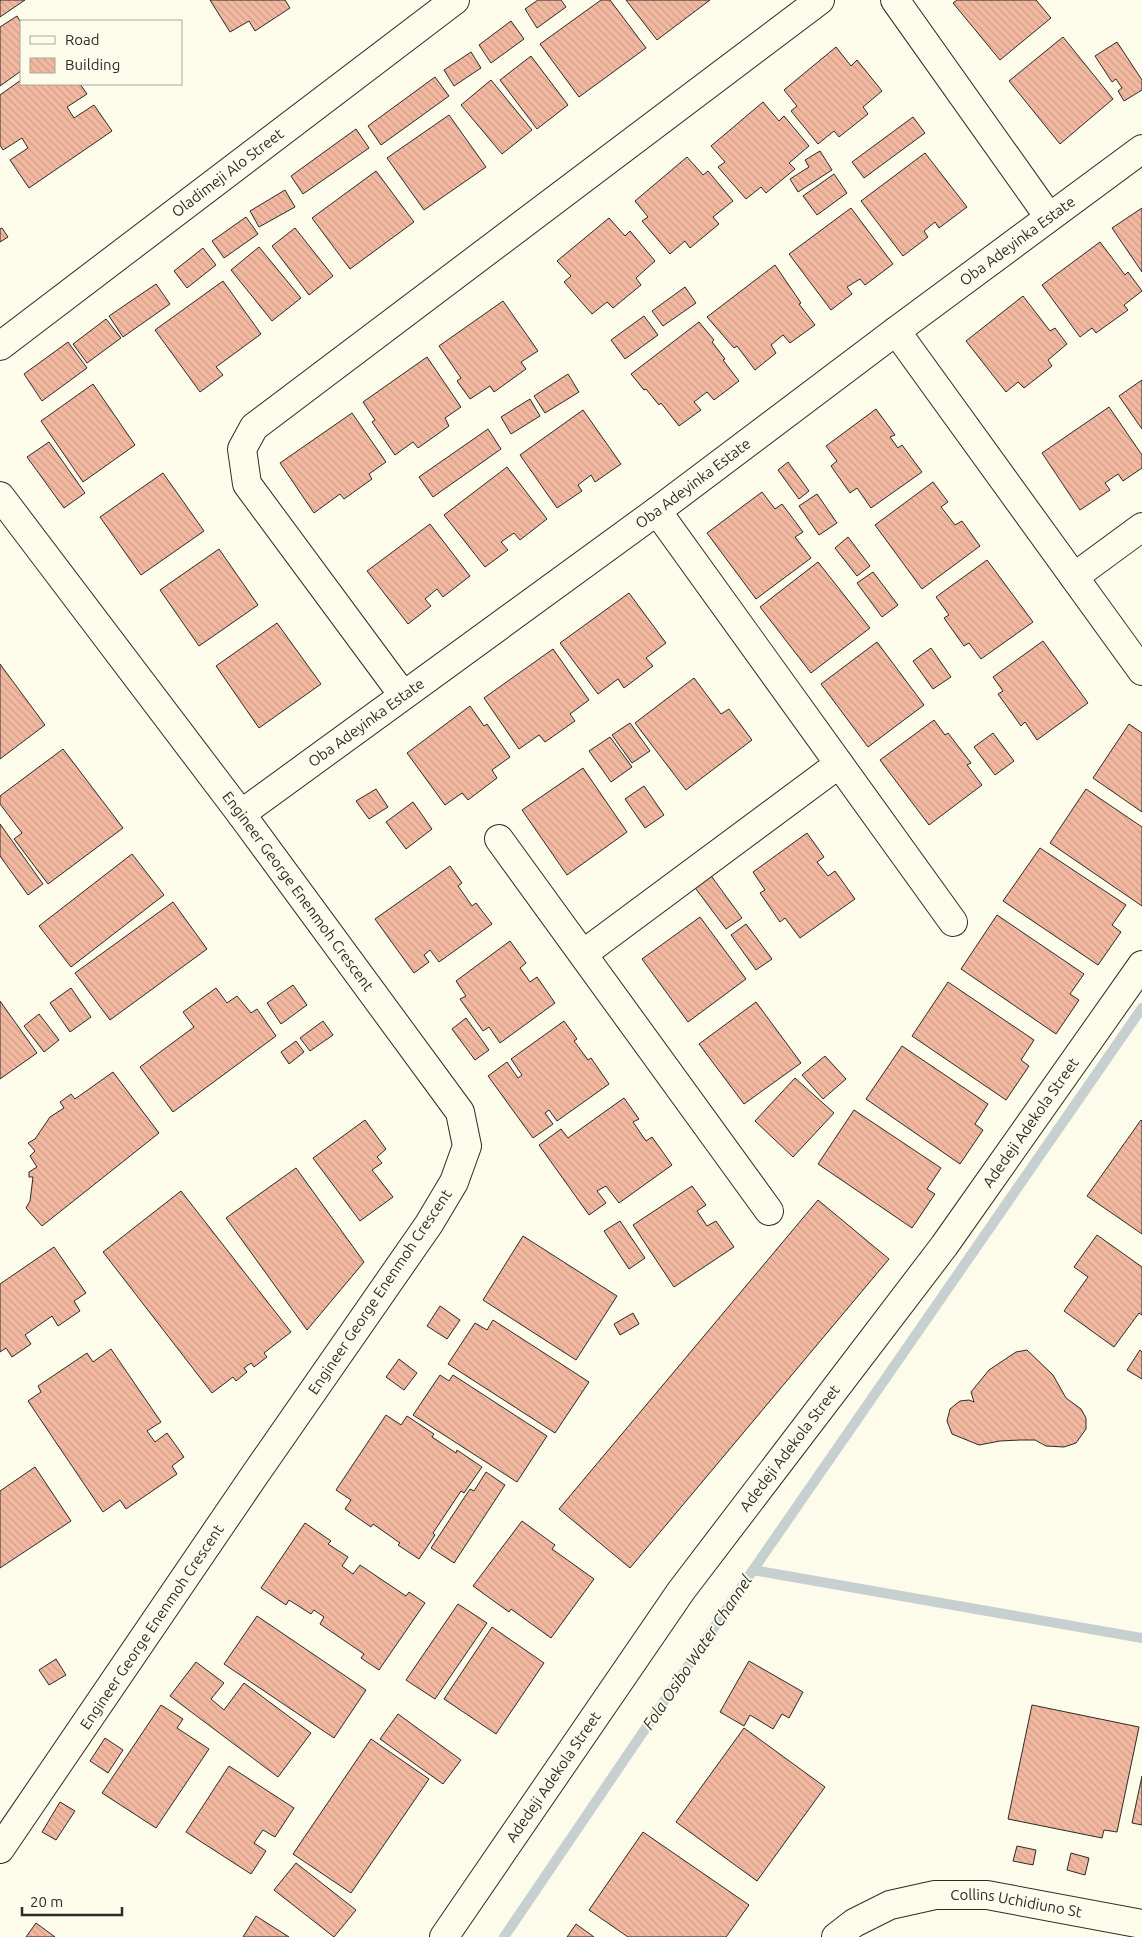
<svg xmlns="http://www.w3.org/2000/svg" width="1142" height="1937" font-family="Ubuntu,sans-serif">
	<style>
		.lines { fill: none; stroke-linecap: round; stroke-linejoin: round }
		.stream { stroke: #c7d0d0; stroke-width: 10 }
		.building { fill: url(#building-back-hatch); stroke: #2b2b2b }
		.minor-casing { stroke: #2b2b2b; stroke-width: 30 }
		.minor { stroke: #fdfbea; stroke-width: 28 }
		.labels { text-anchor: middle; stroke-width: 4; stroke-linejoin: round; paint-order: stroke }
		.street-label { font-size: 15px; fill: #2b2b2b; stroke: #fdfbea }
		.water-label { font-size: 16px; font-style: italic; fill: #2b2b2b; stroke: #fdfbea }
	</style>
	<defs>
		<pattern id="building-back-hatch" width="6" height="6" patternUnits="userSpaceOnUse" patternTransform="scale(1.25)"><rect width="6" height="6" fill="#f2b8a0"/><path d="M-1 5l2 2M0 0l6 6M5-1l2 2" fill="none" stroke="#d09e8a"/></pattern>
	</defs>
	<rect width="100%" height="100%" fill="#fdfbea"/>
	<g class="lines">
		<g class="stream">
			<path d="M753,1570L1142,1008"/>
			<path d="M504,1937L753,1570L1142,1638"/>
		</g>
	</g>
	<g class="building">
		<path d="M0,0H25L0,17Z"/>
		<path d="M210,0H285L290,8L255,31L249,21L230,32Z"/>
		<path d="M538,0H561L566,7L537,28L525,9Z"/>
		<path d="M601,0H610L646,48L579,97L540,44Z"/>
		<path d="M626,0H710L657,40Z"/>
		<path d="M957,0H1036L1051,18L1000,60L953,3Z"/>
		<path d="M17,16L21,23V71L0,86V27Z"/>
		<path d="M511,21L524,39L491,63L479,45Z"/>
		<path d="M1063,37L1113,99L1060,144L1009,81Z"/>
		<path d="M1117,42L1142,80V90L1124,101L1118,91L1122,88L1116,79L1112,82L1095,56Z"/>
		<path d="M836,47L851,66L857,60L882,91L863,107L868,114L839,137L834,131L818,144L791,111L797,106L784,90Z"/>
		<path d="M471,52L481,68L454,86L444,70Z"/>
		<path d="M531,56L568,105L537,129L500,80Z"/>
		<path d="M435,77L449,96L381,145L368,126Z"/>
		<path d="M21,80V84H80L87,94L67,107L74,118L94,105L112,131L29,188L10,160L28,148L22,138L3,150L0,145V95Z"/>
		<path d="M491,80L532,130L502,154L461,105Z"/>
		<path d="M763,102L779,121L784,116L809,146L789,163L795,169L766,193L761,187L746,199L718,167L725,162L711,146Z"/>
		<path d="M449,115L486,167L424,210L387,158Z"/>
		<path d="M913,117L925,133L864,178L852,162Z"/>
		<path d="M356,129L369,148L303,194L291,176Z"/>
		<path d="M820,151L832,170L798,192L790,179L809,167L805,160Z"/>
		<path d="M925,153L967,207L939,228L935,222L924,231L928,237L903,256L861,201Z"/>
		<path d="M687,157L703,175L708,171L733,201L713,217L719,224L690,248L685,241L670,254L642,221L648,217L635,201Z"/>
		<path d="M376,171L414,222L350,269L312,218Z"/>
		<path d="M834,174L847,193L817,215L803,196Z"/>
		<path d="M285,190L295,207L259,227L250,211Z"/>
		<path d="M851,208L893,264L865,285L860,279L847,287L852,294L831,310L789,254Z"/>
		<path d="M1142,208V272L1112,228Z"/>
		<path d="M246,217L258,234L224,258L212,241Z"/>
		<path d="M609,218L625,236L630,231L655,261L636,278L641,285L613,308L607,302L592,314L564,282L571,276L557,261Z"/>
		<path d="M2,228L8,237L0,242V229Z"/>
		<path d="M295,228L333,276L309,295L272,246Z"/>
		<path d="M1100,242L1125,275L1128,272L1142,291L1124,305L1128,310L1096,333L1092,328L1080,337L1042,285Z"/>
		<path d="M259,247L301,298L272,321L231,270Z"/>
		<path d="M203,248L216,265L187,288L174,271Z"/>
		<path d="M775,265L801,303L799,304L815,325L790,343L783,335L771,345L776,353L755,370L737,346L734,348L707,317Z"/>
		<path d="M223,281L261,334L216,367L223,375L200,392L155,330Z"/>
		<path d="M156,284L170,304L123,337L109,316Z"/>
		<path d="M685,287L696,303L663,326L652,311Z"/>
		<path d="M1023,296L1050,331L1055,328L1067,344L1048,360L1052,366L1024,388L1018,382L1006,392L966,341Z"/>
		<path d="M503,301L538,351L521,362L526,369L494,392L490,386L470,399L457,381L461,378L439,346Z"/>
		<path d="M644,316L658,335L625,359L611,340Z"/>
		<path d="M106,319L121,338L87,363L73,344Z"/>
		<path d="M699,322L714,340L712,342L725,359L723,360L739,381L714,400L707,392L694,402L701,410L679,426L661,403L659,405L646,389L644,390L631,374Z"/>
		<path d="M68,342L87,368L42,401L24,374Z"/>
		<path d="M427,357L461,407L445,418L449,426L418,448L413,442L395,455L372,422L375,420L363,402Z"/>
		<path d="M568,374L579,392L545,413L534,396Z"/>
		<path d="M1142,380V429L1119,396Z"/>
		<path d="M93,384L135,445L83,482L41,421Z"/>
		<path d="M530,399L540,416L511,434L501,417Z"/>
		<path d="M1109,407L1142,455V468L1123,481L1118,474L1105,483L1110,490L1080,510L1042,453Z"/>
		<path d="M876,409L895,435L890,437L898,448L902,445L922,472L871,508L857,488L850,493L831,466L837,461L826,446Z"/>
		<path d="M583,410L621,464L595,482L591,475L578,485L582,491L557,508L520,455Z"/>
		<path d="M352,413L386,462L369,474L372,479L344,499L340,494L314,513L280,463Z"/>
		<path d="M488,429L501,449L433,497L419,477Z"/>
		<path d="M49,442L85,493L64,508L27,457Z"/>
		<path d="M788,462L809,491L799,499L778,470Z"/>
		<path d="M507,467L547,519L520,540L514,533L501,542L508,550L485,567L444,515Z"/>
		<path d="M163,473L204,531L141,575L100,517Z"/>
		<path d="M933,482L948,502L941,507L955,525L962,521L980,546L922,589L875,525Z"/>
		<path d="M762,492L775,509L782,504L803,532L795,537L811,558L756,599L707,533Z"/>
		<path d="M817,494L837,523L819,535L799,506Z"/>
		<path d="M430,524L470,576L443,597L437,589L425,599L431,606L408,624L367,571Z"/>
		<path d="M848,537L870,566L857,576L835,548Z"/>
		<path d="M219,549L258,605L199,646L160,590Z"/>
		<path d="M987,560L1033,622L981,659L969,643L964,646L944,618L949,615L936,597Z"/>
		<path d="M818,562L870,628L811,673L760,607Z"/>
		<path d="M873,572L898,605L882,617L857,583Z"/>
		<path d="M629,593L666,643L646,658L653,666L624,688L618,679L598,694L560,643Z"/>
		<path d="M277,623L321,684L259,728L216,666Z"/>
		<path d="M1043,641L1088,703L1037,740L1025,722L1021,726L998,694L1003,691L993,677Z"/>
		<path d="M877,642L924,705L868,747L821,684Z"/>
		<path d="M931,648L951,677L933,689L913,661Z"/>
		<path d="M553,649L589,700L570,714L575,721L545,742L539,735L519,749L484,698Z"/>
		<path d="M0,664L45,725L0,759Z"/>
		<path d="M694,678L721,714L729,709L752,740L686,790L635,723Z"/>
		<path d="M470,706L484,726L487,724L510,757L492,770L497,778L468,800L462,793L445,805L407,753Z"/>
		<path d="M934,720L945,735L948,733L971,763L967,765L982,785L929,825L880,760Z"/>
		<path d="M630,723L650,751L632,763L612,735Z"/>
		<path d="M1129,724L1142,733V812L1093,778Z"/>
		<path d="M993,733L1014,761L995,775L974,747Z"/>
		<path d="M610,737L632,767L611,782L589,751Z"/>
		<path d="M63,749L123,828L48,884L14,839L22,833L0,804V796Z"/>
		<path d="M583,768L627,832L567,875L522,810Z"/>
		<path d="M644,786L664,815L645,828L625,799Z"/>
		<path d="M376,789L388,807L369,819L356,801Z"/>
		<path d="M1086,789L1142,827V906L1050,843Z"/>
		<path d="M413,802L432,829L406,849L386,822Z"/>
		<path d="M0,824L43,884L28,895L0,856Z"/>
		<path d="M807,833L824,857L817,862L828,876L835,871L855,899L800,938L785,918L780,922L760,893L765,890L753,872Z"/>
		<path d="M1040,848L1126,905L1112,925L1121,932L1098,965L1003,901Z"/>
		<path d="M132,854L164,895L71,967L39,926Z"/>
		<path d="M450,866L462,883L458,886L472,906L476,903L492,924L439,962L430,950L424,955L429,962L414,973L375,919Z"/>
		<path d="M709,873L742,918L726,929L693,885Z"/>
		<path d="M173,902L207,949L110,1020L75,973Z"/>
		<path d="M997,915L1084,974L1070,994L1079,1000L1056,1034L961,969Z"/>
		<path d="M700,917L746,979L688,1022L642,959Z"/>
		<path d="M746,924L772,959L756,970L731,935Z"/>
		<path d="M510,941L526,963L520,968L530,982L537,977L555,1003L500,1043L489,1027L483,1031L460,999L466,996L456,981Z"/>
		<path d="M948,982L1034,1040L1021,1060L1029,1066L1006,1100L912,1036Z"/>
		<path d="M293,985L307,1005L281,1024L267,1003Z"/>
		<path d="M71,988L91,1017L70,1032L50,1003Z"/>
		<path d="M216,988L227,1003L237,996L251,1013L257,1009L276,1036L173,1112L140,1067L194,1027L183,1012Z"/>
		<path d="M0,1001L37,1053L0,1079Z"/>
		<path d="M756,1002L801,1063L744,1104L699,1044Z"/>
		<path d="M39,1014L59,1040L44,1052L24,1026Z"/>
		<path d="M466,1018L489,1050L475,1060L452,1029Z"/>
		<path d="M323,1021L333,1035L310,1051L300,1038Z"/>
		<path d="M564,1021L577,1039L574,1041L588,1060L591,1058L609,1084L557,1121L549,1110L545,1113L553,1124L533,1138L488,1076L507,1062L518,1078L522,1075L511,1059Z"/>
		<path d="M296,1041L304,1052L289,1064L281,1052Z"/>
		<path d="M902,1046L988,1104L975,1124L983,1130L960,1164L866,1099Z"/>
		<path d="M825,1056L846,1079L823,1099L802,1075Z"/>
		<path d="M113,1072L159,1133L42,1226L26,1208L30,1201L33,1177H29V1172L37,1167L30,1156L35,1151L28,1143L35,1139L50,1117L64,1108L60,1102L71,1094L75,1099Z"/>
		<path d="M795,1078L834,1113L793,1157L755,1121Z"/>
		<path d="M624,1098L639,1119L633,1122L646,1141L652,1137L672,1165L619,1203L606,1186L597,1191L606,1203L589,1215L539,1145L561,1129L568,1138Z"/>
		<path d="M854,1110L941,1168L927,1189L935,1194L912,1228L818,1164Z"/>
		<path d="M365,1120L386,1149L377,1157L382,1163L372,1170L393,1197L360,1221L313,1158Z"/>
		<path d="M1141,1120L1142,1121V1234L1087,1196Z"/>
		<path d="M296,1168L364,1262L307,1330L226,1218Z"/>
		<path d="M692,1186L706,1205L697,1211L707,1226L716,1221L734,1247L674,1287L633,1225Z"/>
		<path d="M181,1191L291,1332L264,1353L267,1357L254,1367L251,1363L244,1368L247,1372L236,1381L233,1377L212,1393L103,1252Z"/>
		<path d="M818,1200L889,1259L630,1568L559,1509Z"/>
		<path d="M620,1221L645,1258L629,1269L604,1231Z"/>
		<path d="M1097,1235L1142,1267V1315L1139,1313L1114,1347L1064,1311L1088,1277L1074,1267Z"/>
		<path d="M523,1236L617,1296L576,1360L483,1300Z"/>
		<path d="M54,1247L86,1293L74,1301L80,1311L58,1326L52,1316L25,1335L31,1344L12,1357L6,1348L0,1352V1284Z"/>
		<path d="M440,1306L460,1320L447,1339L427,1326Z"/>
		<path d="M633,1313L639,1324L620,1335L614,1324Z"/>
		<path d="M493,1320L589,1382L555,1433L448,1364L475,1323L487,1330Z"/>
		<path d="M111,1349L161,1422L147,1431L155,1442L167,1433L184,1457L172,1466L177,1474L126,1509L120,1500L103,1512L28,1401L41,1392L38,1386L87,1353L93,1362Z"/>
		<path d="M1027,1350L1053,1375L1066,1398L1081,1409L1086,1418V1429L1076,1443L1064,1447L1046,1446L1035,1440H1020L1000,1441L979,1445L952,1434L947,1421L950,1409L960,1401L969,1400L974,1402L971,1392L989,1370L1016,1352Z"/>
		<path d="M1140,1350L1142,1352V1379L1127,1370Z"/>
		<path d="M399,1359L417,1373L404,1390L386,1377Z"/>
		<path d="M440,1375L449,1381L453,1375L547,1436L517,1482L413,1415Z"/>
		<path d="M386,1415L401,1425L407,1416L434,1434L432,1437L456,1453L457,1450L482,1467L464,1493L461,1491L433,1533L435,1535L419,1559L398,1545L400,1543L373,1524L371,1527L345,1509L351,1500L336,1490Z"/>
		<path d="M35,1467L71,1521L0,1568V1491Z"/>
		<path d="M486,1472L505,1485L454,1563L431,1548L470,1489L474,1491Z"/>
		<path d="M522,1521L555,1545L552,1549L594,1579L551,1638L511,1609L509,1612L473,1586Z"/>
		<path d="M305,1523L331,1541L328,1544L348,1557L342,1566L353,1574L360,1565L406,1596L409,1592L425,1603L379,1670L361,1658L364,1654L320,1624L324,1617L314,1610L311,1614L289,1600L286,1605L261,1588Z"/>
		<path d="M458,1604L487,1623L435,1699L406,1680Z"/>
		<path d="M257,1616L366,1690L334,1738L224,1664Z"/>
		<path d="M492,1627L544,1663L496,1734L444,1699Z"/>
		<path d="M56,1659L66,1675L49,1685L39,1670Z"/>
		<path d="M749,1661L803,1692L789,1718L782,1714L773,1729L750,1715L744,1726L720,1712Z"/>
		<path d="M196,1662L224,1683L211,1699L224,1710L244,1683L311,1733L278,1777L170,1696Z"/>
		<path d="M161,1705L183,1719L177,1728L209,1749L156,1828L102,1793Z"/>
		<path d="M1032,1705L1139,1727L1117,1832L1104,1830L1102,1838L1008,1819Z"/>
		<path d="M398,1714L461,1760L443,1784L380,1739Z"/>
		<path d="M744,1728L825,1787L757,1881L676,1822Z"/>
		<path d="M105,1738L123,1750L108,1773L90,1761Z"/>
		<path d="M371,1739L429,1779L351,1893L293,1854Z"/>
		<path d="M229,1766L294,1808L275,1837L263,1830L254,1843L266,1851L251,1874L186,1832Z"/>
		<path d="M1142,1776V1825L1132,1823Z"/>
		<path d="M60,1802L75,1811L56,1840L42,1832Z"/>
		<path d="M643,1832L749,1905L726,1937H628L589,1910Z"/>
		<path d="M1017,1846L1036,1850L1033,1865L1013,1861Z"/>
		<path d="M1071,1853L1089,1858L1085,1875L1067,1870Z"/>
		<path d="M296,1863L356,1910L334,1937L274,1890Z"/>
		<path d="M256,1916L289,1937H243Z"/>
		<path d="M36,1923L55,1937H26Z"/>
		<path d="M576,1924L594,1937H567Z"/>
	</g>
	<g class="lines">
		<defs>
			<g id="minor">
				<path d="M895,0L1049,217"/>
				<path d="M896,331L1142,671"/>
				<path id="s1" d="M0,346L455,0"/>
				<path id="s2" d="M0,496L241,814L460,1112L467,1146L454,1182L429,1224L254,1476L0,1849"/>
				<path d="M657,511L953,922"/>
				<path d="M1074,577L1142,527"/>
				<path d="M403,695L247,484L242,449L254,427L820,0"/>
				<path id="s3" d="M241,814L657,511L896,331L1142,149"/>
				<path d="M499,839L769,1211"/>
				<path d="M583,954L839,764"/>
				<path id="s4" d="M444,1937L681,1591L944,1246L1142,965"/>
				<path id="s5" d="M836,1937L854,1923L890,1905L935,1895H987L1142,1924"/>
			</g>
		</defs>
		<use href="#minor" class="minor-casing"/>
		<use href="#minor" class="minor"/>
	</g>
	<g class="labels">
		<g class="street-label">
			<text dy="5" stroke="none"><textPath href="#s1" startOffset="286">Oladimeji Alo Street</textPath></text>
			<text dy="5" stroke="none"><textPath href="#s3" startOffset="965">Oba Adeyinka Estate</textPath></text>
			<text dy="5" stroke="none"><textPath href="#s3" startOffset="560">Oba Adeyinka Estate</textPath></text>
			<text dy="5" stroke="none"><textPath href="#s3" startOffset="155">Oba Adeyinka Estate</textPath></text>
			<text dy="5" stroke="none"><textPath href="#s2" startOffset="495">Engineer George Enenmoh Crescent</textPath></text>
			<text dy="5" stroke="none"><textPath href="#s4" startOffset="1004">Adedeji Adekola Street</textPath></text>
			<text transform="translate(380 1292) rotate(-56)" y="5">Engineer George Enenmoh Crescent</text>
			<text dy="5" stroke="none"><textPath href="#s4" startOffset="599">Adedeji Adekola Street</textPath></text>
			<text transform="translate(152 1627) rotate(-56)" y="5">Engineer George Enenmoh Crescent</text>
			<text dy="5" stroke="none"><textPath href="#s4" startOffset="194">Adedeji Adekola Street</textPath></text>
			<text dy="5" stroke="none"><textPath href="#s5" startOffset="191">Collins Uchidiuno St</textPath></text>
		</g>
		<g class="water-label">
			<text transform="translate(697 1652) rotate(-56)" y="6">Fola Osibo Water Channel</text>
		</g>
	</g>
	<rect x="20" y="20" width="162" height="65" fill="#fdfbea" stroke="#a9a89e"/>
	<rect x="30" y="36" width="25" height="8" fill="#fdfbea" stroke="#a9a89e"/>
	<text x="65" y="45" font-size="15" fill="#2b2b2b">Road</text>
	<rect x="30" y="58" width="25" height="15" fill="url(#building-back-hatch)" stroke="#a9a89e"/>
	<text x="65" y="70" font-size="15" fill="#2b2b2b">Building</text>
	<path d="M22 1907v8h100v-8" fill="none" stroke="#2b2b2b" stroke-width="2.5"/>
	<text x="30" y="1907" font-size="15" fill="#2b2b2b" stroke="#fdfbea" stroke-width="4" paint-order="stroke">20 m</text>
</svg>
